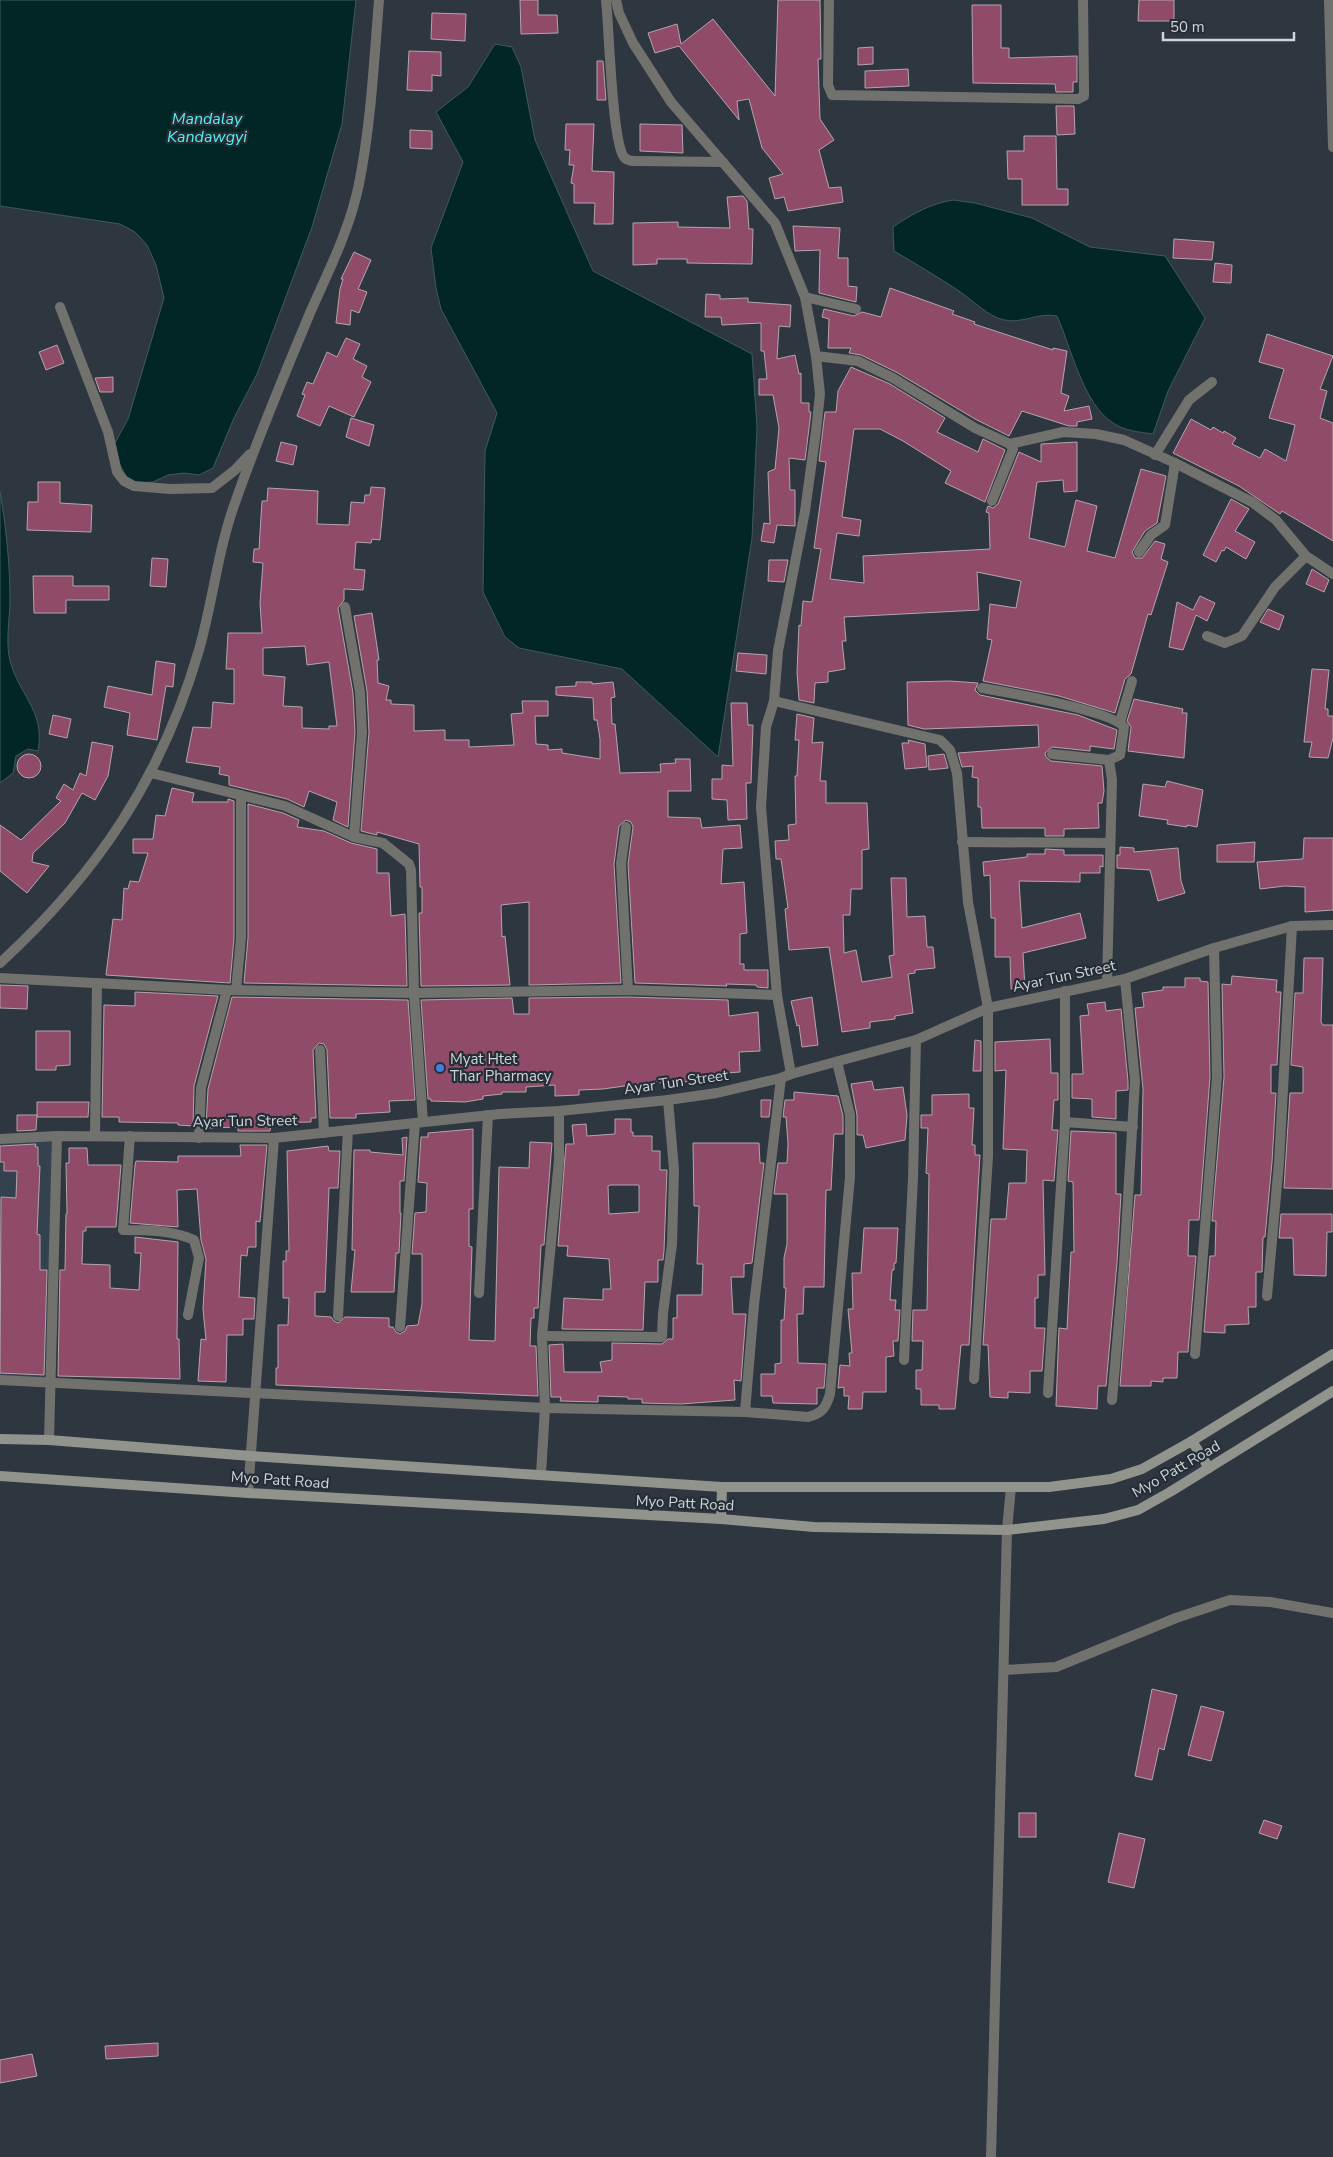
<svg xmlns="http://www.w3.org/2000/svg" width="1333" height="2157" font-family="'Nunito Sans',sans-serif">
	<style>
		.built { fill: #34414f }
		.water { fill: #022626; stroke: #405a5c }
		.building { fill: #904b68; stroke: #b4a5aa; fill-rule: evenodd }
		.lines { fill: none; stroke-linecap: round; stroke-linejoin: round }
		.street { stroke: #71726d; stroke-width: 10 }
		.secondary { stroke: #91948c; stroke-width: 10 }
		.shop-dot { fill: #3f7fe0; stroke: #252d35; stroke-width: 2 }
		.labels { text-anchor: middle; stroke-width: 4.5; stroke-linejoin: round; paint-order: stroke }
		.street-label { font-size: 15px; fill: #cfd4da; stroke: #252d35 }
		.poi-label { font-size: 15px; fill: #cfd4da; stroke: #252d35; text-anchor: start }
		.water-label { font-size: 16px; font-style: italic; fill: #54f2f5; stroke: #252d35 }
	</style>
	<rect width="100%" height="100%" fill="#2e373f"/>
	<path class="built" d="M57,1136L51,1382L0,1380V1139Z"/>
	<g class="water">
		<path d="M0,0H356L342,124L312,227L257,374L234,418L213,468L199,475L184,473L168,475L153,482L137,483L126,476L119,463L115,443L128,419L164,298L156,265L147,245L135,232L120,224L0,206Z"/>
		<path d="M495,44L512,47L521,67L535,140L593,271L752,354L757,427L752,538L718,757L622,669L519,648L505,637L483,592L485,451L497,413L441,309L436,288L431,248L463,162L436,112L468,87Z"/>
		<path d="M953,200L975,203L1032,218L1090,247L1165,256L1205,318L1168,391L1153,434C1139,432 1125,431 1113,423C1083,404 1071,347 1057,316C1038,312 1023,324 1004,320C987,316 974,301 959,291C938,277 916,264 894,251L893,227C912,214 930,204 953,200Z"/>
		<path d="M0,492C6,527 10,564 10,599C10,618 6,636 9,656C16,693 46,709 38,751L28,749L16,756L13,773L0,783Z"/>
	</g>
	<g class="building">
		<path d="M520,0H538V15H557L558,33L521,34Z"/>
		<path d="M778,0H820L821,59H818L820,119L834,140L819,150L829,188L841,187L843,202L788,211L784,197L775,199L769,178L783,174L762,148L749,99L737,101L739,120L679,46L655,53L648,33L677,24L681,44L713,19L775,96Z"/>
		<path d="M1139,0H1174V21H1138Z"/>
		<path d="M972,5H1001V48H1009V58L1077,56V82H1073V92H1056L1055,84L973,83Z"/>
		<path d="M432,13L466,14L465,41L431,39Z"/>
		<path d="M873,47V64L858,65V48Z"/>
		<path d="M409,51L441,52V76L432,75V91L407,90Z"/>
		<path d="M597,61H603L606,100H597Z"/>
		<path d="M908,69L909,86L865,88V71Z"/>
		<path d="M1056,106H1074L1075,134L1057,135Z"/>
		<path d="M566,124H594L592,171L614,172L613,224H594L595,203H574V184L571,183L574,165H569L570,150H565Z"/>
		<path d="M640,124L682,125L683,153L640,151Z"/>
		<path d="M410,130L432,131V149L410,148Z"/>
		<path d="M1024,136H1056L1057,189H1068V205H1022V179H1008L1007,151H1024Z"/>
		<path d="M743,196L747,201L749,229H753L752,264L687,263V259H657V264L633,265V223L678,222V227L730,228L727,197Z"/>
		<path d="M793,226L840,228L838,258H848V286L857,287L856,302L819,293L820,250L795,251Z"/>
		<path d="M1174,239L1214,242L1212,260L1173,258Z"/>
		<path d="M354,252L371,260L358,289L367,292L359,313L351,310L350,325L336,323L340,289L343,279H341Z"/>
		<path d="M1215,263L1232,265L1231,283L1213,282Z"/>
		<path d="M890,288L954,311L952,314L975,322L974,324L1053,350V348L1067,351L1061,393L1069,396L1064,411L1089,406L1092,419L1077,422V426H1069L1022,411L1009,436L975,419L896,372L861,355L849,353L851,348H828L829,319L822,317L824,309L854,316L862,312L881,317Z"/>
		<path d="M706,294L720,295V299L748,298V302L791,305L790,327L779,326L777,359L795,355L799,374L801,373V403H809V412H811L805,460L789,458L790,490H795V526L777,525L774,543L761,541L764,523L770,524L768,472L775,469L779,428L773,395H759V379H767L764,351H761V323L722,325L721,317H705Z"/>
		<path d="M1267,334L1333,356L1320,389L1327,391L1320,418L1333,423V541L1282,511L1280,514L1239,486L1173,453L1191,419L1211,430L1213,427L1223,433L1224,431L1236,438L1232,444L1260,458L1265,449L1286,461L1295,425L1269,418L1284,369L1259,362Z"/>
		<path d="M346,338L360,344L353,359L367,366L362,377L371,382L354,417L329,406L320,426L297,416L305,395L302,394L307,382L313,384L327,352L337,357Z"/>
		<path d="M57,345L64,363L46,370L39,352Z"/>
		<path d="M851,367L890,384L945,418L937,432L978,452L983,439L1005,450L985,502L945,483L951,471L903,441L880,429H854L842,517L861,520L859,536L837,533L830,579L864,583L863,556L990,549L989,513L986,512L988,506L993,508L998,504L1019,452L1041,462V444L1077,442V491L1064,492L1063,480L1037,482L1029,538L1065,547L1076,500L1097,506L1087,551L1115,558L1141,469L1166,476L1157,523L1145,531L1132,552L1135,558H1142L1155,541L1165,544L1161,559L1168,562L1151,615L1148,614L1131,674L1125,679L1115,713L1059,696L983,681L992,640L987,639L990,604L1016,608L1021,581L977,572L979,610L844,617L846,641H842L845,669L828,672V682L815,683L814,703L799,700L797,672L799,625L801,626L803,601L812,602L821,549L814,548L826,462L819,461L825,412H836L838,391Z"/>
		<path d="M113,377V392H100L95,378Z"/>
		<path d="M351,418L374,425L369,446L346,437Z"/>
		<path d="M281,442L297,446L293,465L276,461Z"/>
		<path d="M38,482H60V503L92,505L91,532L27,530L28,502H38Z"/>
		<path d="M371,487L385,488L380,540L372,539L371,543L356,542L354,569L365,570L363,590L344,589V600L338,608L353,693L355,732L348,827L333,820L337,802L309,791L304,807L287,799L229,785V776L219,774L220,767L186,762L193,727L211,728L213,702L234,704V669H226L228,633H262L260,603L263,563L253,562L254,549H259L262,501H267L268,488L318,491L317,524L349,525L351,502L364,503L365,495H370ZM305,646L307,665L329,662L337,726H329V729L302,728V707L283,706L285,677L263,675V648Z"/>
		<path d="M1231,499L1249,509L1235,531L1255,542L1246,559L1226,547L1224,551L1222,550L1216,562L1203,555Z"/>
		<path d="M152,558L168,559L166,587L150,586Z"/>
		<path d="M769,560H788L784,582L768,581Z"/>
		<path d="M1312,569L1329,580L1324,592L1306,584Z"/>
		<path d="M33,576H73V586H109V600H66V613H34Z"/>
		<path d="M1200,596L1215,603L1207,621L1196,615L1183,650L1169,647L1177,602L1193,610Z"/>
		<path d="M1268,609L1284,616L1279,630L1260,622Z"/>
		<path d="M372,613L379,660H377L378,683L389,686L386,700H391V704L414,705V731L445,730V740H469V747L514,745L511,714L523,713L522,701H548V716H535L536,744L548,745V750L562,749V753L600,759V739L597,720H594L593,698L556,695V687L576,686V682H592V684L613,682L615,697L611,698L612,724H615L620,773L661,772L660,764L676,763L675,759H690L691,791H668V817L700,818L702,828L740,825L742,848L723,849L721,884L744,882L747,933L740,934V964H744V970H768V988L757,987L756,985L726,984L727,986L635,983L628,864L633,827L631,822L626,820L619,826L614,864L621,983L529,985V902L501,905L502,937L505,936L510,985L421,986L419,913H422V887H420L419,844L377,832V835L361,831L369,732L367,691L354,616Z"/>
		<path d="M738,653L767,655L766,674L736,671Z"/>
		<path d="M156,661L175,664L173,687L166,686L157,740L127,735L130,713L104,707L108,686L152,695Z"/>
		<path d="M1312,669L1329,670L1325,709H1328V716H1333V738L1328,758L1309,757L1312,742H1304Z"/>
		<path d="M950,681L978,683L975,690L980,695L1078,715L1117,730L1114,749L1090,746V751L1052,747L1045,753L1046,757L1051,761L1102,766L1104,791L1102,803H1098L1099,828L1064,829V836H1045V828H982L981,807H978V778L972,777L973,766L962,767L958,753L1039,747L1038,725L924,729L908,725L907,682Z"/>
		<path d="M1134,699L1183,709L1182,713H1187L1184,758L1128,751L1131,727L1127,721Z"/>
		<path d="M731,703H747L748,725H753L751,783H746L747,819L728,820L727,800L712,799V779H722V765L733,766Z"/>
		<path d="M797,714L814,718L812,743L823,742L820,781H826V803H867L869,849L862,850V889H851L850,915H843L844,953L856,950L862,982L892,977L889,956L894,955L891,878H906L907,917L925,916L927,947H933L935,968L915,970V973L908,974L913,1013L895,1016V1019L870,1022V1028L842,1032L829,947L789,950L785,909L788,908L781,859H776L775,841L789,840L788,825L796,824L795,776H797L799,740H795Z"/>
		<path d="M53,715L71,719L67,738L49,734Z"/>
		<path d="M908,740L925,744L927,767L905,769L902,743H909Z"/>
		<path d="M92,742L113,746L108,776L95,800L82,793L65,823L33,853L32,862L49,866L27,893L0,871V825L21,840L61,801L56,798L64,784L73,790L80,773L86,776Z"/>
		<path d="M944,754L948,768L929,770L928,756Z"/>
		<circle cx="29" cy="766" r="12"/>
		<path d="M1167,781L1203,790L1197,827L1187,825V827L1167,824L1168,820L1139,816L1143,784L1165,787Z"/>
		<path d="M172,788L194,793L192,802H228V799L234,801V938L230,983L106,975L113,919L122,920L124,888L128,889L130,881L139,882L148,853H133V839H153L156,815L165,816Z"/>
		<path d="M248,804L283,813L299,820L297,827L324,831L351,843L377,849V873H389L391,916L405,914L407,986L244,983L248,938Z"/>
		<path d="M1304,838H1333V910L1305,912V887L1285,886L1260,889L1257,862L1303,859Z"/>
		<path d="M1255,842L1254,862H1217V845Z"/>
		<path d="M1120,847L1134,848V852L1178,848L1181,881L1185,893L1158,901L1150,870L1117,868V855H1120Z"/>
		<path d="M1045,849L1064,850V855H1103V867L1100,866V873H1080V882L1019,881L1022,928L1080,913L1086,938L1023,953L1025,989H1011L1010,957H995V918H991L990,875L984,876L983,862L1027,857V854H1045Z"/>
		<path d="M1304,958H1323L1321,1022L1323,1025H1333V1189L1284,1188L1290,1093H1303V1067L1291,1065L1295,993H1303Z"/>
		<path d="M1232,976L1277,980L1276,992H1281L1277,1065H1271V1093H1276L1272,1162L1265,1237H1263L1262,1272H1256V1307H1248L1249,1324L1225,1325V1333L1204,1332L1210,1256H1215L1216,1221H1212L1224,1077L1222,984L1231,985Z"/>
		<path d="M1185,978H1200V981L1208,982L1210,1077L1199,1220H1189L1188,1256H1196L1188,1352H1178L1177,1378H1163V1382L1151,1381V1386H1120L1135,1195H1141L1143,1089L1135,1008L1144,1007L1142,993L1163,990V987H1185Z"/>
		<path d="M0,985L28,986L27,1009L0,1008Z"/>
		<path d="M135,992L218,996L194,1086L193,1126L178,1125V1123L119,1122V1117H102L104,1005L135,1006Z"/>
		<path d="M232,997L408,1000L415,1100L389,1101L390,1112L356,1114V1118H330L327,1050L324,1044L319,1043L313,1050L316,1118H311V1122L271,1123L270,1131H238V1127L210,1128L206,1126L208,1089Z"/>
		<path d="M628,997L728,1000L729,1016L758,1012L760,1051L739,1052L740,1072L714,1074V1078L699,1079V1081L660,1083V1081L603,1089L579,1090V1095L555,1096V1085L526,1087V1092H502V1094L483,1096V1099L465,1102L431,1101V1099H428L421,1000L512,998L514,1014H529V998Z"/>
		<path d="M812,997L818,1045L802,1047L799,1025L797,1026L791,1001Z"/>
		<path d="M1105,1002L1106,1011L1121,1009L1128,1081V1090L1116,1091V1119L1092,1117V1099L1072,1098V1074H1083L1080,1016L1089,1015L1087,1004Z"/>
		<path d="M36,1031H70V1065L56,1066V1070H36Z"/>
		<path d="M1050,1039L1051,1073H1058V1100H1054L1052,1130H1058L1054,1181L1043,1180L1045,1275H1038V1298H1035V1328H1045L1042,1371H1030V1393L1008,1392V1398L990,1397L988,1345H983L991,1219H1006L1009,1183H1026L1027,1150L1003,1149L1006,1070L995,1071V1042Z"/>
		<path d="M975,1040L981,1041V1071H973Z"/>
		<path d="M872,1081L874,1090L903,1087L907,1115L905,1140L866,1148L863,1135H857V1115L851,1084Z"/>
		<path d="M794,1092L838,1096L843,1116V1134H834L831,1190H826L824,1287H804L803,1314H797L798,1363L826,1364L824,1388H817V1404L773,1403L772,1396H761V1374H775V1364L781,1363V1320H784L786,1288H784V1258L787,1244V1194H774L778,1163H787L788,1144L786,1117H783L785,1100H794Z"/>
		<path d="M969,1094V1108H974L972,1145H975V1155H980L969,1345H961L955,1409H939V1405H921V1389H916V1370H922L923,1341H912L913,1310H927L929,1174L926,1173L928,1128H921V1115H932V1095Z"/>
		<path d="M761,1100H771L769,1117H761Z"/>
		<path d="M37,1102H89L88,1117H37Z"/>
		<path d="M17,1115H37L36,1130L17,1131Z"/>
		<path d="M615,1119H631V1132H633V1136H652V1151H660V1170H667L664,1251L663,1260H658V1282H645L643,1330L562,1329L564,1298L603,1300V1289H611L609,1259L567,1256L568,1246H558L566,1144H574L572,1125L586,1124L587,1136L615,1134ZM610,1185H639V1212L609,1214L608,1186Z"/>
		<path d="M473,1129V1209H469V1246L472,1247L469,1340L495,1341L499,1167L529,1168L530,1142L552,1143L544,1245H541L538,1308H534V1318H531L530,1346H536L538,1396L276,1385V1368H278V1325H288L289,1298H283V1261H286V1251H289L287,1151L328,1146L329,1151H340L338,1188H329L325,1292H315V1316L331,1317L334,1321L338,1323L345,1317L389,1318V1327H393L396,1332L400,1334L405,1331L407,1326L418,1325L422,1304V1254H412L415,1213L426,1212L427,1183L418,1182L421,1137H428V1133Z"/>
		<path d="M1071,1131L1116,1133V1194H1121L1117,1263L1106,1386H1098L1097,1409L1056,1406L1059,1328L1067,1329L1071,1252H1074L1073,1182L1068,1181Z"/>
		<path d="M407,1137L404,1181H400V1213H401L399,1253H396L394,1292H351L355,1250H352L354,1150H370V1152L403,1155L402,1138Z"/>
		<path d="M693,1143H759L760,1163H764L752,1263L744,1264V1277H731L733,1314H746L741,1381L734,1380L735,1400L681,1404L642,1403V1399H628V1397L598,1396V1402L560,1401L561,1397H551L549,1345L563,1344L564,1372H602L600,1362L612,1360V1343L662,1344L668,1339H673V1318H677V1295H702L703,1264H697L699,1206H694Z"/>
		<path d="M36,1144L35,1147H38V1166H40L37,1234L40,1235V1270H47L44,1375L0,1373L1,1197L16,1198L17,1171H4V1162H0V1146Z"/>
		<path d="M240,1145H267L260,1222L256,1221V1247H248L247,1256L241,1255L239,1297L255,1298L254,1319H243V1335H227L226,1382L198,1381L201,1339L206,1340L203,1309L206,1259L201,1240L197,1189L177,1190L178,1227L130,1223L135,1165L136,1161L178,1162V1156H241Z"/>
		<path d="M69,1148H87L88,1165H121L116,1227H86V1231H83L82,1264L110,1265V1288L139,1290L141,1253H135V1237L178,1242L177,1339H179L180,1379L58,1376L60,1270H65L66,1214H67L66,1163H69Z"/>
		<path d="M1281,1214H1332V1232H1327L1326,1276L1294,1275L1293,1238H1279Z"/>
		<path d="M864,1228H898L896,1263H894V1270H892L890,1300H896L895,1310H900L898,1341H893L894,1356L886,1357V1392H863L862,1409H848L849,1396H844V1387L838,1388L840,1365L850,1366L849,1353H852L848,1309H853L852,1273H861Z"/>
		<path d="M1152,1689L1177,1695L1164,1750L1159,1748L1152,1780L1135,1776Z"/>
		<path d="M1201,1706L1224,1712L1211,1761L1188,1755Z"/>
		<rect x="1019" y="1813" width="17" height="24"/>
		<path d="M1264,1820L1282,1826L1277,1839L1259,1833Z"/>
		<path d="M1119,1833L1145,1839L1134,1888L1108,1882Z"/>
		<path d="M158,2043V2056L106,2059L105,2046Z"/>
		<path d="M32,2054L37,2076L0,2083V2060Z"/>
	</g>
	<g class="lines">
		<g class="street">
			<path d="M606,0C609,26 612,142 624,157C627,161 633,161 638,161L723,162"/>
			<path d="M616,0L619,13L633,43L671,102L775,223L805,297L816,356L820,394L816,431L805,511L778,651L774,701L766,727L761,807L777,995L791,1074"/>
			<path d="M829,0L828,85L832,95L1078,99L1084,96V90L1083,0"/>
			<path d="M1329,0L1333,147"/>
			<path d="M805,297L856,309"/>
			<path d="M60,307L108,432L117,472L124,481L134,486L170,489L212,488L235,470L250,454"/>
			<path d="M816,356L858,361L893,378L975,428L1010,444L1063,432L1096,434L1124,440L1175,463L1252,502L1276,520L1306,556L1333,574"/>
			<path d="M1155,455L1189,400L1212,382"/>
			<path d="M992,501L1013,449L1010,444"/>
			<path d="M1139,552L1151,535L1165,525L1175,463"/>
			<path d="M345,607L360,692L362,732L354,837"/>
			<path d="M1207,636L1225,643L1242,636L1275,587L1306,556"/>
			<path d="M982,688C1006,692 1112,711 1124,727L1120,755L1109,760L1112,780L1107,982"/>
			<path d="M774,701L940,740L950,750L957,773L968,902L988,1008V1156L974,1379"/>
			<path d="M1120,722L1132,681"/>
			<path d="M1052,754L1109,760"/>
			<path d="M151,773L285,806L354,837L383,843L409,864L411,870L414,993L423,1122"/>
			<path d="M626,827L621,864L628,990"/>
			<path d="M962,842L1110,843"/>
			<path d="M0,963C98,873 162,777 199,650C213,601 218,548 236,500C258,437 284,375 310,313C328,272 350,229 359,184C371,124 374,61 379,0"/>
			<path d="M0,978L227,990L414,993L628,990L777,995"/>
			<path d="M236,990L241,938V795"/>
			<path d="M320,1050L324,1133"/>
			<path d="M1065,1122L1133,1127"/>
			<path d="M95,1136L97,983"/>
			<path d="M130,1136L123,1230C147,1230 172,1230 194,1240L199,1258L188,1315"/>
			<path d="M199,1138L201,1088L227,990"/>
			<path d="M0,1139L57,1136L274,1138L500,1114L559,1111L668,1100L717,1093L781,1078L791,1074L916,1040L988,1008L1125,979L1214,948L1292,926L1333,925"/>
			<path d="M479,1293L488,1115"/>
			<path d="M1267,1296L1279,1162L1292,926"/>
			<path d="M338,1316L348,1130"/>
			<path d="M400,1327L415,1123"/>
			<path d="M542,1336L662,1337L663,1313L672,1244L674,1170L668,1100"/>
			<path d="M1195,1354L1217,1077L1214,948"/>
			<path d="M904,1360L913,1178L916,1040"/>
			<path d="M0,1380L545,1408L745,1412L808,1417C823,1413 826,1407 830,1394L850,1177V1115L837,1062"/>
			<path d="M1048,1393L1065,1122V991"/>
			<path d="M1112,1400L1124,1264L1135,1081L1125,979"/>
			<path d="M745,1412L754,1305L781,1078"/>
			<path d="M49,1440L57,1136"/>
			<path d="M541,1474L545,1408L542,1336L559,1160V1111"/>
			<path d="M248,1493L274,1138"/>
			<path d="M1004,1670L1056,1667L1176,1618L1230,1600L1270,1602L1333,1613"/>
			<path d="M991,2157L1007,1530L1011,1487"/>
		</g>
		<g class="secondary">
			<path d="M0,1439L49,1440L251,1456L722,1487H1049L1111,1479L1142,1469L1192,1441L1333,1354"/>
			<path d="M1192,1441L1209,1468"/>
			<path d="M0,1476L248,1493L721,1519L814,1527L1007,1530L1104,1519L1138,1510L1170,1492L1333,1391"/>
			<path d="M721,1519L722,1487"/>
		</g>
	</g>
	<circle class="shop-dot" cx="440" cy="1068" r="5"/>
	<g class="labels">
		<g class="street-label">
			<text transform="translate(1064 976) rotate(-12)" y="5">Ayar Tun Street</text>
			<text transform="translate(676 1082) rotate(-8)" y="5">Ayar Tun Street</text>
			<text transform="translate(245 1121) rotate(-1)" y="5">Ayar Tun Street</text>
			<text transform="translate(1176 1469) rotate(-30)" y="5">Myo Patt Road</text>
			<text transform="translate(280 1480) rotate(4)" y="5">Myo Patt Road</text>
			<text transform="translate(685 1503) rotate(3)" y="5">Myo Patt Road</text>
		</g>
		<g class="poi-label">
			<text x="450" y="1064">Myat Htet<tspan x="450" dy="17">Thar Pharmacy</tspan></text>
		</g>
		<g class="water-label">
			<text x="207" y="124">Mandalay<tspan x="207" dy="18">Kandawgyi</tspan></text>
		</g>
	</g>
	<path d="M1163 32v8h131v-8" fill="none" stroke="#cfd4da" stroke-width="2.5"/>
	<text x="1170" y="32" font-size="15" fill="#cfd4da" stroke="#252d35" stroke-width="4" paint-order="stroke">50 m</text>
</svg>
